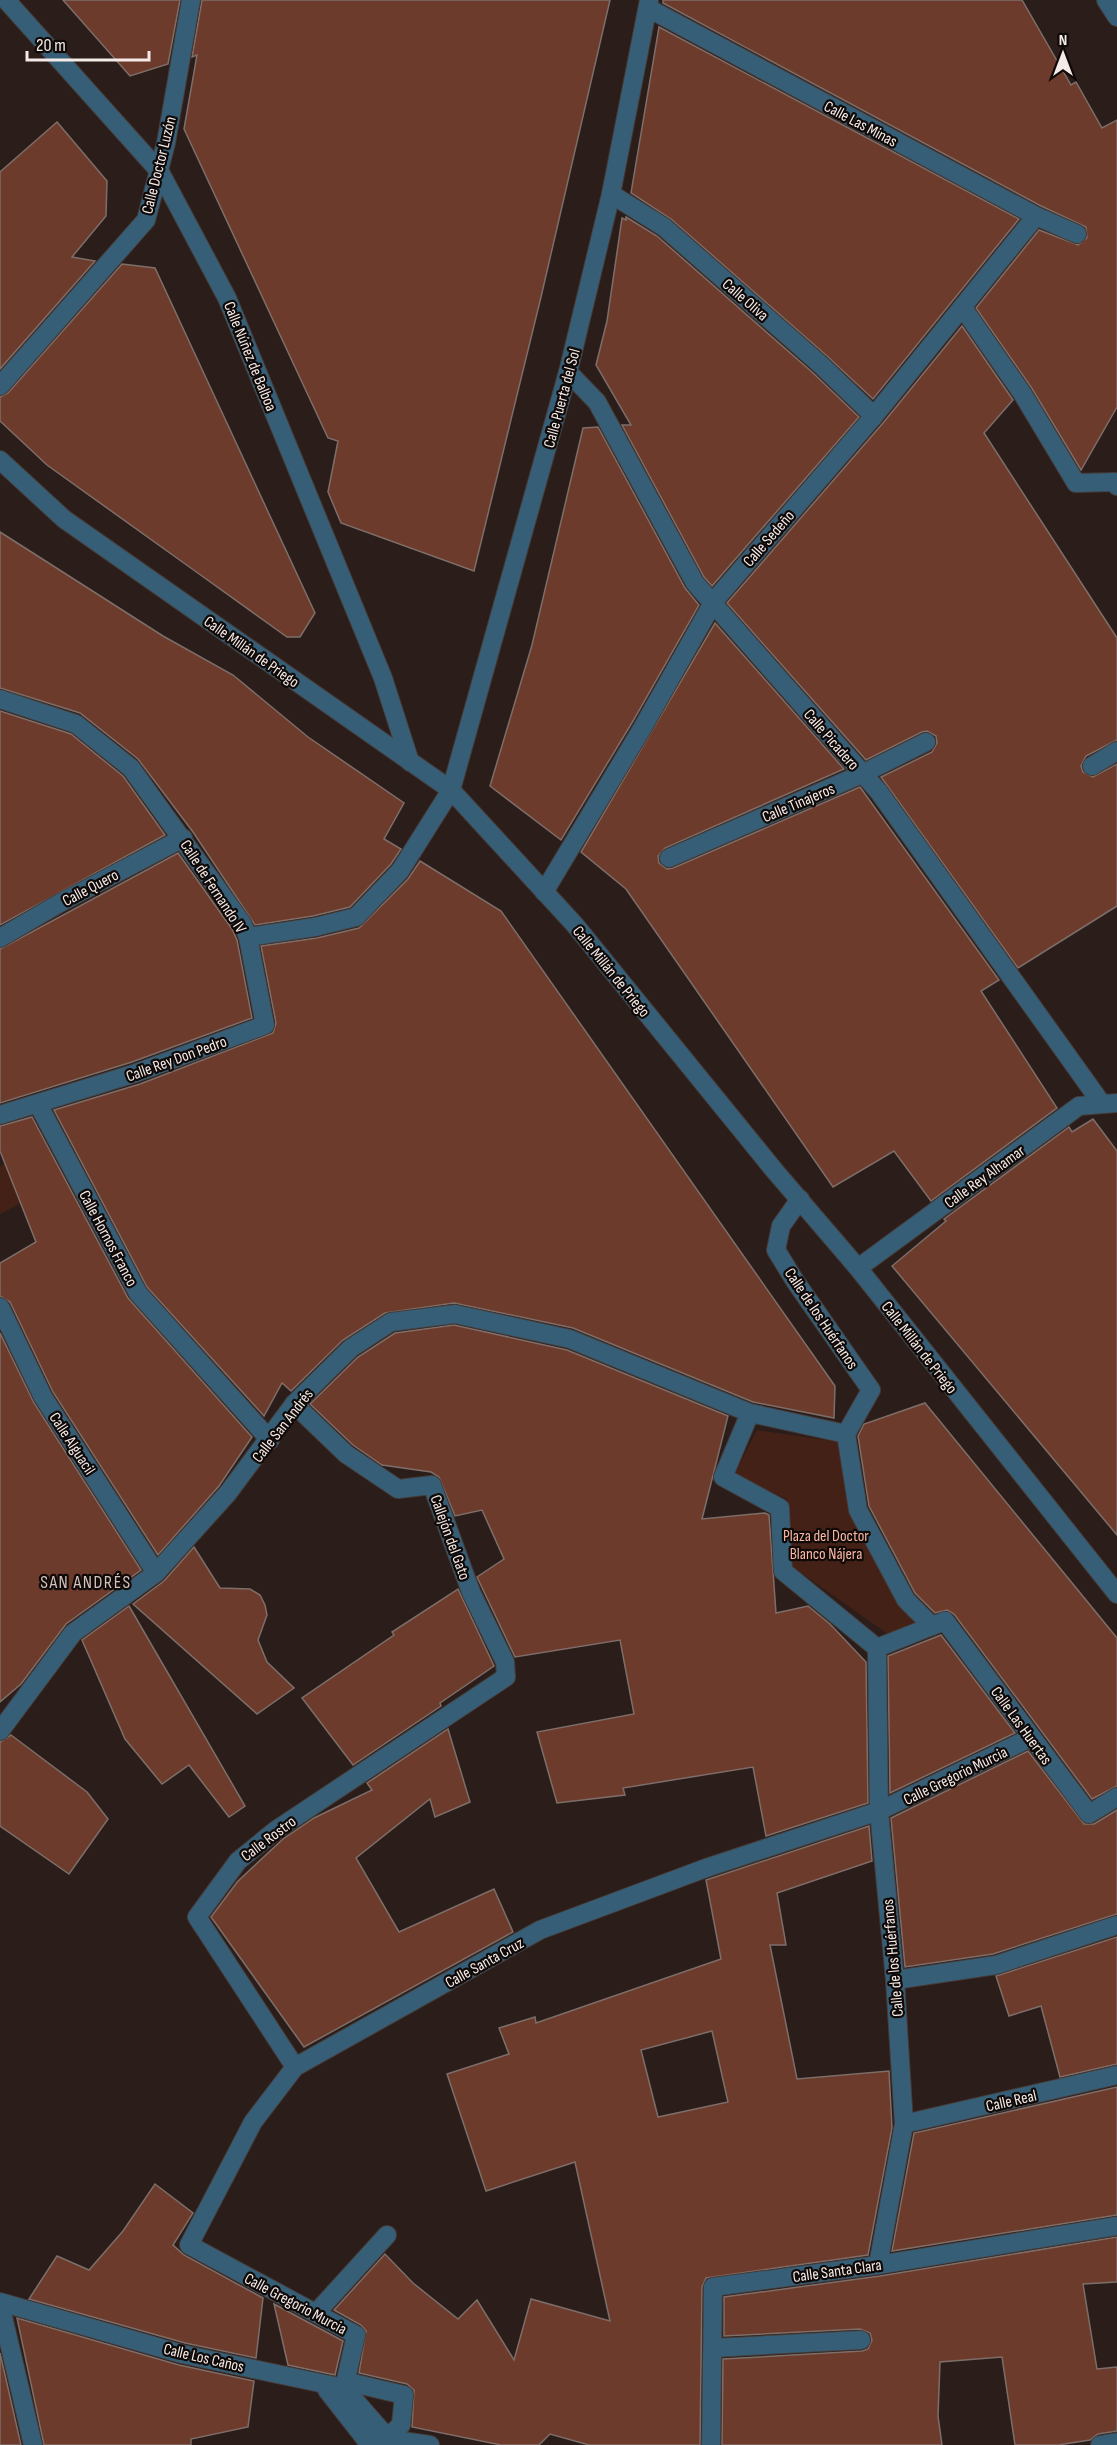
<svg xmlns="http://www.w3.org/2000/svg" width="1117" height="2445" font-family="'Sofia Sans Condensed',sans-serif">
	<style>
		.green { fill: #442116 }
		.building { fill: #6d3b2c; stroke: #7e6e69; stroke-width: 1.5; fill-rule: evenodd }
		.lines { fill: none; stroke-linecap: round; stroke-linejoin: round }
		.minor-casing { stroke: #463a37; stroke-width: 20 }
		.minor { stroke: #365f77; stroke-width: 18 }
		.labels { text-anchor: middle; stroke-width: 4.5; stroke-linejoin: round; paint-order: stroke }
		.street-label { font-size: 16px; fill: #f4eae8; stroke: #0f0907 }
		.park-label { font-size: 16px; fill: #fcb8a4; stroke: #0f0907 }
		.neighbourhood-label { font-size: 18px; letter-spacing: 1.5px; fill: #d5c3bd; stroke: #0f0907 }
	</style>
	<rect width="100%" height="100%" fill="#2a1d1a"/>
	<g class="green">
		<path d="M5,1164L21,1203L0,1214V1166Z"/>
		<path d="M757,1430L839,1442L851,1511L916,1621L889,1635L790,1565L787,1499L734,1475Z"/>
	</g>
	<g class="building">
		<path d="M63,0H180L168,64L130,76Z"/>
		<path d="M202,0H610L541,297L474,571L341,523L328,492L338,441L328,438L184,129L197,55L192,57Z"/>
		<path d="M663,0H1022L1071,85L1076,82L1102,128L1117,120V407L1081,470L1031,387L976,308L1039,230L1078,245L1087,238L1086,227L1041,206L663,3Z"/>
		<path d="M659,27L1019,219L873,399L827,356L671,219L631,193Z"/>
		<path d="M57,122L107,181L106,216L72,257L95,261L0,369V172Z"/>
		<path d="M626,217L657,236L812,372L859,417L712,586L704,577L622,425H631L596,365L607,321L622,218L626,220Z"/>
		<path d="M122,264L155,268L315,613L300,637H287L195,571L47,465L0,421V397L8,393Z"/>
		<path d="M962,326L1013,400L984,433L1117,638V740L1086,756L1081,766L1083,772L1093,777L1117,764V906L1018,968L881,777L932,752L937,743L936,736L927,731L922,732L866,760L727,603L883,423Z"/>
		<path d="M598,427L685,588L699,605L633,721L561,840L490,786L532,645L583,428Z"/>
		<path d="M0,532L163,636L233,675L308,737L404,803L384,839L401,849L391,864L350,907L313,916L255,925L193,832L138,759L80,713L0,688Z"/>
		<path d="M715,623L844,769L665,848L658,856L659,863L667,869L673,868L860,787L999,980L981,991L1057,1108L931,1201L894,1151L833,1187L626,889L581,852Z"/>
		<path d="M0,711L71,734L123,776L165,835L0,925Z"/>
		<path d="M178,853L232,929L237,940L252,1018L132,1062L0,1103V949Z"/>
		<path d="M420,861L501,911L835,1386L834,1418L753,1402L573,1328L454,1303L385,1313L343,1340L291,1391L282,1383L264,1416L147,1287L54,1110L140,1084L273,1033L276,1023L261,946L317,938L359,928L408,879Z"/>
		<path d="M32,1117L128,1298L252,1437L219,1486L158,1555L53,1392L10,1302L0,1296V1263L36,1242L0,1151V1126Z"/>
		<path d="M1093,1119L1117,1151V1535L892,1266L946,1221L944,1219L1069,1127L1072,1132Z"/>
		<path d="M454,1325L567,1350L728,1416L702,1519L765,1513L769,1515L776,1613L808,1606L830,1624L866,1662L868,1803L766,1836L753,1767L623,1788L625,1795L557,1803L537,1732L634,1714L620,1640L515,1657L477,1577L504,1559L482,1510L455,1516L439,1477L431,1472L382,1465L353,1445L310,1404L358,1357L395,1333Z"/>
		<path d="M0,1333L34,1403L141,1570L66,1624L21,1684L0,1702Z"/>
		<path d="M925,1403L1117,1638V1786L1092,1799L954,1614L947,1610L935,1613L915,1593L869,1506L858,1436L864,1424Z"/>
		<path d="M194,1547L220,1588L250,1589L260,1595L265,1605L267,1615L258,1640L267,1662L294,1688L257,1714L133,1604L164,1581Z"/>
		<path d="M458,1589L494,1666L440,1703L441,1706L353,1765L302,1698L394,1635L392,1632Z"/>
		<path d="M129,1606L245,1806L229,1817L189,1765L162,1784L125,1739L82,1640Z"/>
		<path d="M941,1635L1015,1733L890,1793L888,1656Z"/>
		<path d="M448,1729L470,1802L435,1817L430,1799L356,1858L399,1932L494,1889L513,1932L304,2047L211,1917L238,1881L283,1839L314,1818L372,1790L367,1783Z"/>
		<path d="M11,1735L87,1792L108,1819L69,1874L0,1826V1742Z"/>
		<path d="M1028,1751L1084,1824H1094L1117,1810V1914L993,1954L905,1967L891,1818Z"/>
		<path d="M869,1826L872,1861L777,1893L786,1945H770L797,2079L889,2071L892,2128L868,2255L706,2278L702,2287L700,2445H589L550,2434L539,2445H501L412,2427L414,2390L407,2384L359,2373L366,2331L361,2325L334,2310L385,2254L413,2283L458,2319L477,2300L514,2360L531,2299L610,2321L575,2162L486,2191L447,2074L509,2054L499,2028L535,2017L536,2023L721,1959L706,1880ZM712,2031L728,2102L658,2117L641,2050Z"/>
		<path d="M1117,1937V2064L1060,2077L1041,2006L1009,2016L996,1976Z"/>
		<path d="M1117,2087V2215L892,2251L914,2133Z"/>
		<path d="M155,2184L193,2213L173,2245L184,2255L263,2298L256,2358L185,2343L29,2299L57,2256L89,2270L123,2231Z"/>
		<path d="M1117,2237V2282L1083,2284L1097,2369L1117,2367V2431L1098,2434L1090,2440L1058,2445H1015L1002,2357L940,2362L938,2416L942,2445H722L723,2359L862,2351L868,2349L872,2340L870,2333L860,2329L724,2336V2297L880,2276Z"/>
		<path d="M274,2304L343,2341L335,2375L288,2365Z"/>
		<path d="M17,2318L179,2365L254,2381L248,2427L191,2439V2445H44Z"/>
		<path d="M0,2353L21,2445H0Z"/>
	</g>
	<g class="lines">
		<defs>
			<g id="minor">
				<path d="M6,0L160,172L227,298L383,678L410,762"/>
				<path d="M1106,0L1117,17"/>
				<path d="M648,8L1036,216L1077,234"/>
				<path d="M611,194L664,227L820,364L874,416"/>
				<path d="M963,308L1022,393L1076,483L1115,482L1117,486"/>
				<path d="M568,372L597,402L695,583L879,792L1102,1104"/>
				<path d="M0,386L146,220L166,143L191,0"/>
				<path d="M0,460L64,519L451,790L575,925L774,1170L858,1268L1117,1594"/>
				<path d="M0,699L76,724L131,768L242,923L248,937L315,927L356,917L400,871L451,790L568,372L611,194L649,0"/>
				<path d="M1092,766L1117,751"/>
				<path d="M669,858L862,774L926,742"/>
				<path d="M544,892L643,727L714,601L874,416L1036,216"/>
				<path d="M0,938L58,904L183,838"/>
				<path d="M38,1104L138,1293L270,1440"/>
				<path d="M0,1115L136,1073L265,1025L248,937"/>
				<path d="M800,1199L781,1226L776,1250L795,1281L871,1390L846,1434"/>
				<path d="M858,1268L1079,1106L1117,1103"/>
				<path d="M0,1307L43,1397L156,1573"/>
				<path d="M294,1404L346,1454L398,1489L432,1485L471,1592L505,1662L506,1677L276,1830L238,1861L197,1917L295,2067"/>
				<path d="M932,1626L945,1621L1089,1814L1117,1797"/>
				<path d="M877,1648L879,1811L895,1980L904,2124L878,2265"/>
				<path d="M0,1731L73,1633L156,1573L228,1493L294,1404L351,1348L391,1322L455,1314L570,1339L750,1413L846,1434L858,1510L906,1600L932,1626L877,1648L783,1571L780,1508L723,1477L750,1413"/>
				<path d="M895,1980L996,1965L1117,1925"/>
				<path d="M904,2124L1117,2075"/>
				<path d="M0,2302L182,2354L344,2388L387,2437L390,2445"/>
				<path d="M0,2304L33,2445"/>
				<path d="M316,2313L387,2235"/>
				<path d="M713,2348L861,2340"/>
				<path d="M344,2388L356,2335L189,2245L253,2122L295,2067L540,1930L706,1868L879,1811L1030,1738"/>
				<path d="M388,2439L430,2445"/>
				<path d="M370,2445L327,2390L353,2383L404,2395L401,2425L380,2444"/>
				<path d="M711,2445L713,2287L878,2265L1117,2226"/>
				<path d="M1100,2445L1117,2442"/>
			</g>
		</defs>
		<use href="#minor" class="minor-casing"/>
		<use href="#minor" class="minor"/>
	</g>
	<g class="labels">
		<g class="street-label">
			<text transform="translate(861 123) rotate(28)" y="6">Calle Las Minas</text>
			<text transform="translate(158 165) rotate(-76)" y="6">Calle Doctor Luzón</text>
			<text transform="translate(746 299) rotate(41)" y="6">Calle Oliva</text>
			<text transform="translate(251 356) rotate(68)" y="6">Calle Núñez de Balboa</text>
			<text transform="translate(561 398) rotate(-75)" y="6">Calle Puerta del Sol</text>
			<text transform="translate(768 538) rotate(-49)" y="6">Calle Sedeño</text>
			<text transform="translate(252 651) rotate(35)" y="6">Calle Millán de Priego</text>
			<text transform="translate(832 739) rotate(49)" y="6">Calle Picadero</text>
			<text transform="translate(798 802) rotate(-23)" y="6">Calle Tinajeros</text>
			<text transform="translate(214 886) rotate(57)" y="6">Calle de Fernando IV</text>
			<text transform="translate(90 887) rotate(-28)" y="6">Calle Quero</text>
			<text transform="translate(612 971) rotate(51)" y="6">Calle Millán de Priego</text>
			<text transform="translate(176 1058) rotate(-20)" y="6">Calle Rey Don Pedro</text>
			<text transform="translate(984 1176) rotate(-36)" y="6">Calle Rey Alhamar</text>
			<text transform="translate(109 1238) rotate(62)" y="6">Calle Hornos Franco</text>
			<text transform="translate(822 1318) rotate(56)" y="6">Calle de los Huérfanos</text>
			<text transform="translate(920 1347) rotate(52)" y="6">Calle Millán de Priego</text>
			<text transform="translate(282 1425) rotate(-52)" y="6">Calle San Andrés</text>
			<text transform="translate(73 1443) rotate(57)" y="6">Calle Alguacil</text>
			<text transform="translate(451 1537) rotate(70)" y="6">Callejón del Gato</text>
			<text transform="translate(1022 1725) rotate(54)" y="6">Calle Las Huertas</text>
			<text transform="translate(955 1775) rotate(-26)" y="6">Calle Gregorio Murcia</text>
			<text transform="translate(268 1838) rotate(-37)" y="6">Calle Rostro</text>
			<text transform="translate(892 1958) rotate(-95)" y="6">Calle de los Huérfanos</text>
			<text transform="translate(484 1962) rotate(-29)" y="6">Calle Santa Cruz</text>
			<text transform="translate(1011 2100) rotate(-13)" y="6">Calle Real</text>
			<text transform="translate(837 2270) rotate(-8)" y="6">Calle Santa Clara</text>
			<text transform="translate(296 2303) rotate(28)" y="6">Calle Gregorio Murcia</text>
			<text transform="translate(204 2357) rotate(13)" y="6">Calle Los Caños</text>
		</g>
		<g class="park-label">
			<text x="826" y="1541">Plaza del Doctor<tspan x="826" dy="18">Blanco Nájera</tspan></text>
		</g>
		<g class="neighbourhood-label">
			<text x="86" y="1588">SAN ANDRÉS</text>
		</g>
	</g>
	<g transform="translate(1063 54)" stroke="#0f0907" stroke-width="4.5" paint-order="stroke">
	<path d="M0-4.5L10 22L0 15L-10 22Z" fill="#f4eae8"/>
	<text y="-9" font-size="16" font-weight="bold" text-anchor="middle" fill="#f4eae8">N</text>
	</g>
	<path d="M27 51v9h122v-9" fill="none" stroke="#f4eae8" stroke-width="3"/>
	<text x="36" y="51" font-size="18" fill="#f4eae8" stroke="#0f0907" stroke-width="4.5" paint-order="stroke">20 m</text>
</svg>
